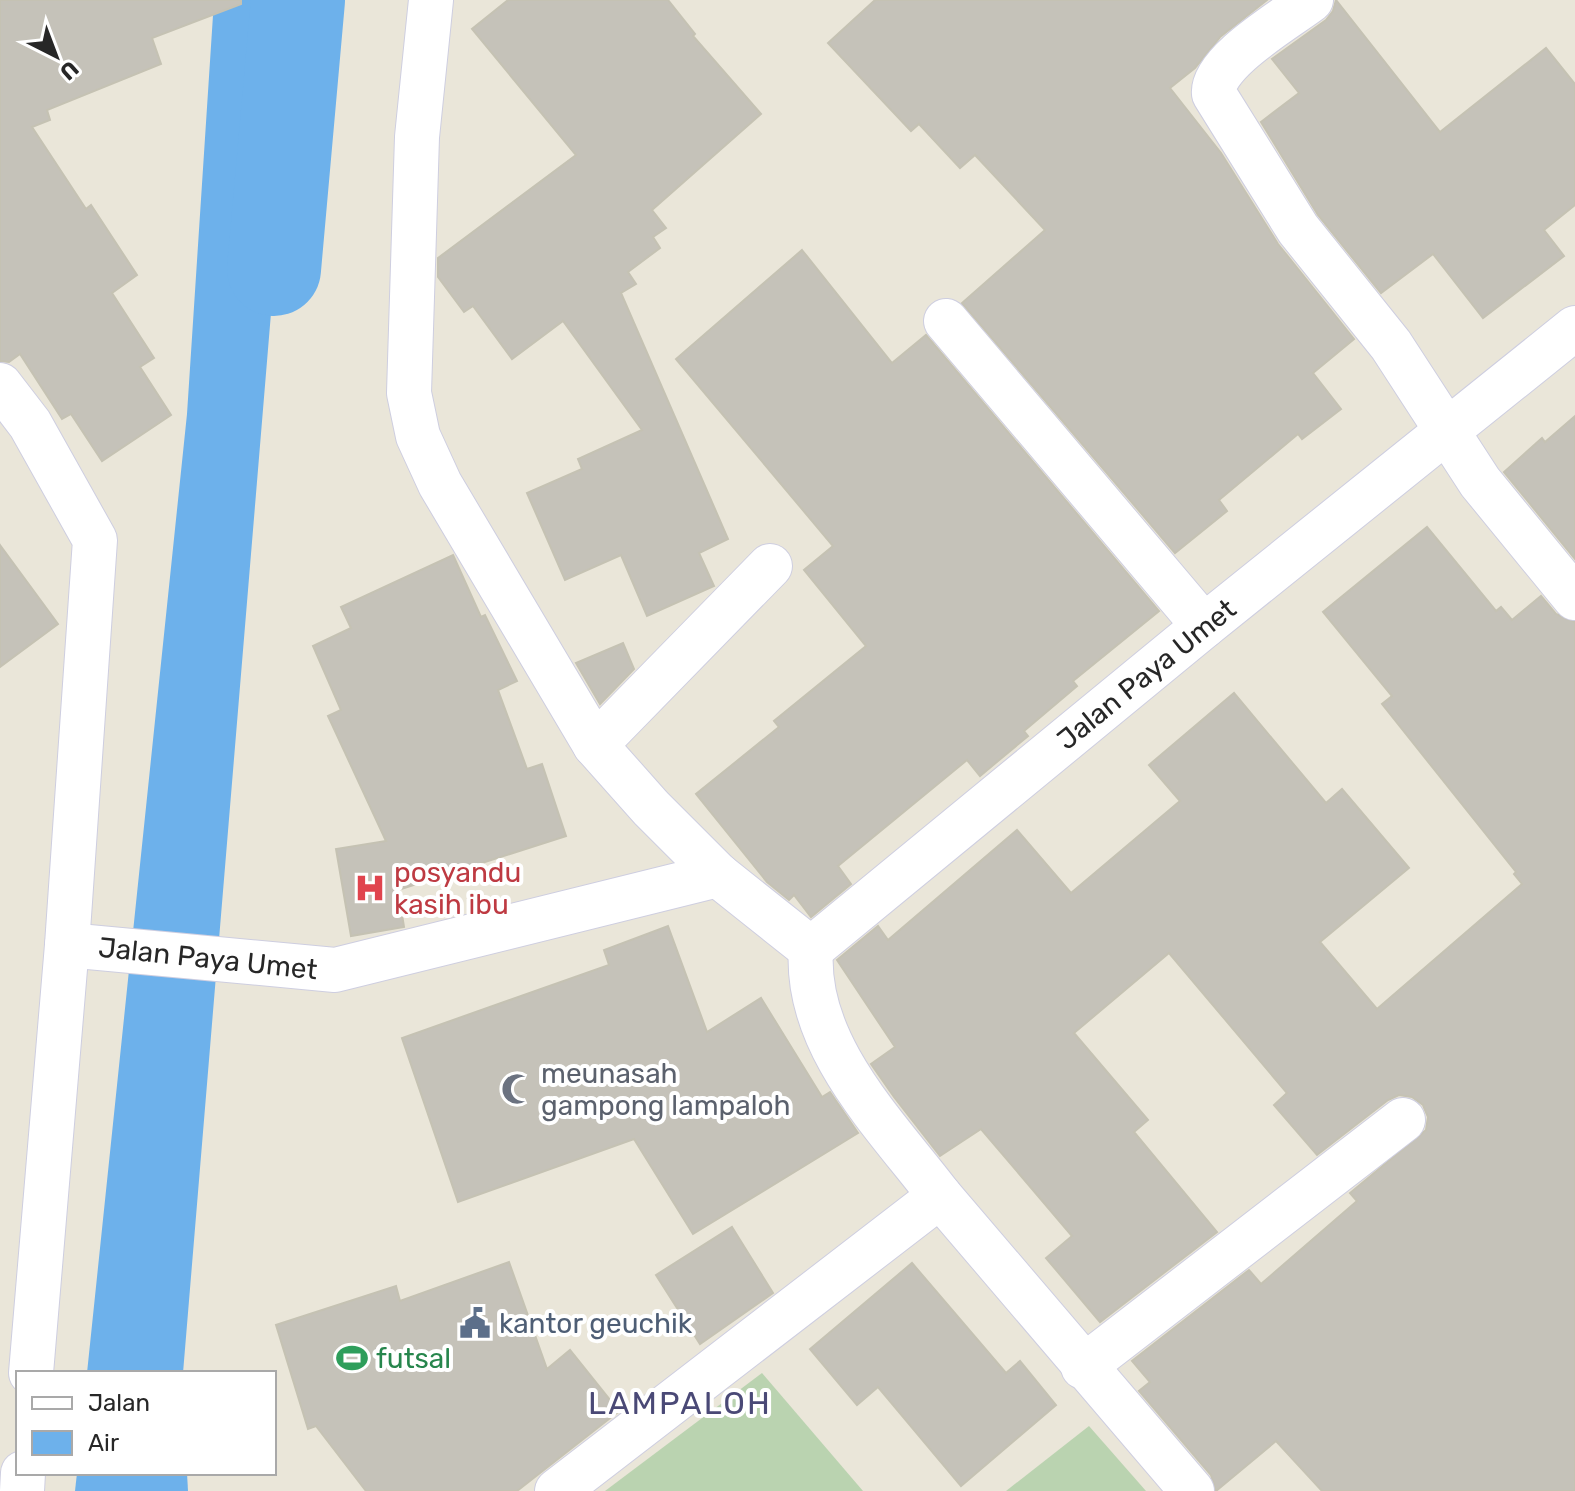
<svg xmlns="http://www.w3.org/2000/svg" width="1575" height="1491" font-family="Rubik,sans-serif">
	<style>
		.cemetery { fill: #bad3b0 }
		.water { fill: #6db1eb }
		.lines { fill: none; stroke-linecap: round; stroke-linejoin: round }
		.river { stroke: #6db1eb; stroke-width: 94 }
		.building { fill: #c5c2b9; stroke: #c5c2b3; stroke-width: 2 }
		.street-casing { stroke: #cecee0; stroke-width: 46 }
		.street { stroke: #fff; stroke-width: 44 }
		.labels { text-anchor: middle; stroke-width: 8; stroke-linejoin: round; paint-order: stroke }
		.street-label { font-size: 28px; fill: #272727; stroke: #fff }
		.health-label { font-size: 28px; fill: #be3a42; stroke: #fff; text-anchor: start }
		.worship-label { font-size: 28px; fill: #5b616d; stroke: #fff; text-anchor: start }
		.service-label { font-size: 28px; fill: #4e5e75; stroke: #fff; text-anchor: start }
		.leisure-label { font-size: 28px; fill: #27864d; stroke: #fff; text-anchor: start }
		.quarter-label { font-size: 32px; letter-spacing: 2px; fill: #4a4976; stroke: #fff }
	</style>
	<rect width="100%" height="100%" fill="#eae6d9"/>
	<g class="cemetery">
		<path d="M762,1373L863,1491H605Z"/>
		<path d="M1089,1426L1146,1491H1006Z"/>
	</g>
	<g class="water">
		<path d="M214,0H297L183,1373H87L187,414Z"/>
		<path d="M77,1473H187L188,1491H75Z"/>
	</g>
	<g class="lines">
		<path class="river" d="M274,269L298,0"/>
	</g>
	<g class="building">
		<path d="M0,0H241V4L152,38L161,64L47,110L50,120L32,127L86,209L91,205L137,275L112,293L154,358L140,367L171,415L102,461L71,414L62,419L20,354L9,362L0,361Z"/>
		<path d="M508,0H668L695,34L693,36L761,114L652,210L666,228L653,237L660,248L628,272L636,284L621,293L728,539L699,553L714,586L647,616L621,555L565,580L527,493L582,469L578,459L642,430L563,321L512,359L473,306L464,312L438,277V258L576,155L472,29Z"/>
		<path d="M875,0H1267L1220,37L1195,68L1170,88L1221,153L1278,244L1354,339L1313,373L1341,409L1302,439L1298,434L1219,500L1227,511L1175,553L962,303L1045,230L975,155L960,168L919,124L911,131L828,43Z"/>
		<path d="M1336,0L1440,132L1546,48L1575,84V205L1544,230L1564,256L1483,318L1433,254L1381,293L1318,215L1261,122L1299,93L1272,59L1326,20L1333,11Z"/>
		<path d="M802,250L892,363L926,335L1159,611L1073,681L1077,686L1024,731L1028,736L980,776L967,760L838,866L851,884L811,917L794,895L789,900L767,882L696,794L779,727L774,721L866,646L804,570L833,546L676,359Z"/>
		<path d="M1575,416V559L1504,472L1542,438L1545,442Z"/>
		<path d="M1427,527L1496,611L1501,607L1512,620L1541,596L1556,614L1575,622V1491H1322L1276,1441L1216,1491L1211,1475L1139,1391L1150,1382L1132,1361L1249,1270L1261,1284L1357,1201L1350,1193L1426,1130L1428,1117L1423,1105L1412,1097L1399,1095L1388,1100L1317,1155L1274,1105L1287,1093L1169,953L1074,1033L1148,1120L1134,1132L1217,1232L1100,1322L1046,1258L1072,1236L981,1129L940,1156L894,1097L871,1064L895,1047L837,960L878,926L888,940L1017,830L1071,893L1180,801L1149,765L1234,693L1326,803L1342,789L1409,868L1320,942L1377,1009L1522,884L1514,874L1516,872L1382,704L1392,696L1323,612Z"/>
		<path d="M0,545L58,624L0,667Z"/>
		<path d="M453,555L481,617L485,615L517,681L498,690L527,769L542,764L566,836L398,890L404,927L351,936L336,849L386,841L328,716L341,710L313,646L351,628L341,607Z"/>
		<path d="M623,643L634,669L600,704L576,663Z"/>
		<path d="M668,926L707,1032L761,998L822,1097L830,1092L858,1133L693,1234L634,1139L458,1202L402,1038L609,965L604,950Z"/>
		<path d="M732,1227L773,1293L700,1344L656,1275Z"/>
		<path d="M509,1262L547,1369L570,1350L619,1411L517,1491H366L316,1426L308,1429L276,1325L396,1286L400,1301Z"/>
		<path d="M912,1263L1006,1373L1020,1361L1056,1405L961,1486L878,1387L857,1405L810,1349Z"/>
	</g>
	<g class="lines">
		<defs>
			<g id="street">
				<path d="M431,0L417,137L409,393L418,436L440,484L595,745L651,808L718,875"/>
				<path d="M1311,0C1286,19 1210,63 1214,94L1298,229L1391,345L1480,482L1575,598"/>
				<path d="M946,321L1204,626"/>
				<path d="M0,385L30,424L95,540L67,945L31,1373"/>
				<path d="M595,745L770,566"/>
				<path d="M67,945L335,970L718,875L811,949L1204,626L1575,328"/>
				<path d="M811,949C804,1045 886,1125 940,1196"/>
				<path d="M1083,1367L1403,1120"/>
				<path d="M22,1491L23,1473"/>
				<path d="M557,1491L940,1196L1192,1491"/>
			</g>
		</defs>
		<use href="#street" class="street-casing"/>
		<use href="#street" class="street"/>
	</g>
	<defs>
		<symbol id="hospital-bare" viewBox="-9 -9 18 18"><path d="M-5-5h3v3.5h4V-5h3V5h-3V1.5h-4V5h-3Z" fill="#e0444e" stroke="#fff" stroke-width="2.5" paint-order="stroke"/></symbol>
		<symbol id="mosque-bare" viewBox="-9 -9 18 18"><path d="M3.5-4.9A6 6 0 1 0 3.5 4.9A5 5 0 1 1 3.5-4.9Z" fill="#6b7280" stroke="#fff" stroke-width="2.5" paint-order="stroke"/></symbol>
		<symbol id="civic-bare" viewBox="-9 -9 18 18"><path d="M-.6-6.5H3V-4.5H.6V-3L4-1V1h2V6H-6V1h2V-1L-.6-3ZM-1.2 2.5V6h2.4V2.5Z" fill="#5c6f8a" stroke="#fff" stroke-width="2.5" paint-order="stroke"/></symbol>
		<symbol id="stadium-bare" viewBox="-9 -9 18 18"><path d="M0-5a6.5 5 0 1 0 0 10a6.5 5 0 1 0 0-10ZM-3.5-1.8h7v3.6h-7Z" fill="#2e9e5b" stroke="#fff" stroke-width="2.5" paint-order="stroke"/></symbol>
	</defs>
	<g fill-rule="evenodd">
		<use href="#hospital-bare" x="348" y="866" width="44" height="44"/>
		<use href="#mosque-bare" x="495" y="1067" width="44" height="44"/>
		<use href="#civic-bare" x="453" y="1301" width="44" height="44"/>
		<use href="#stadium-bare" x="330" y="1336" width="44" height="44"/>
	</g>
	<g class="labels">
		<g class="street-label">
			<text transform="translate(1146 674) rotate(-39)" y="10">Jalan Paya Umet</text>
			<text transform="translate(208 958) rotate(6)" y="10">Jalan Paya Umet</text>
		</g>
		<g class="health-label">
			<text x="394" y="882">posyandu<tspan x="394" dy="32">kasih ibu</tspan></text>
		</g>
		<g class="worship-label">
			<text x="541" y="1083">meunasah<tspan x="541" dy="32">gampong lampaloh</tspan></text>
		</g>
		<g class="service-label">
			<text x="499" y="1333">kantor geuchik</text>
		</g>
		<g class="leisure-label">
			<text x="376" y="1368">futsal</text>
		</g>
		<g class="quarter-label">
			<text x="680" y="1414">LAMPALOH</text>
		</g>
	</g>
	<rect x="16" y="1371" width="260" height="104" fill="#ffffff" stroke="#a9a9a9" stroke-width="2"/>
	<rect x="32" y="1397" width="40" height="12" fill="#ffffff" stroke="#a9a9a9" stroke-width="2"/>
	<text x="88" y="1411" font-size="24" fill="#272727">Jalan</text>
	<rect x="32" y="1431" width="40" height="24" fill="#6db1eb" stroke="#a9a9a9" stroke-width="2"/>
	<text x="88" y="1451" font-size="24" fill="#272727">Air</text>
	<g transform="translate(56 56) rotate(138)" stroke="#ffffff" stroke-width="6" paint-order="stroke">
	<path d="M0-6L14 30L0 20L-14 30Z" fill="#272727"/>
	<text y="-12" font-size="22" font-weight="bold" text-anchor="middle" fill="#272727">U</text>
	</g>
</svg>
